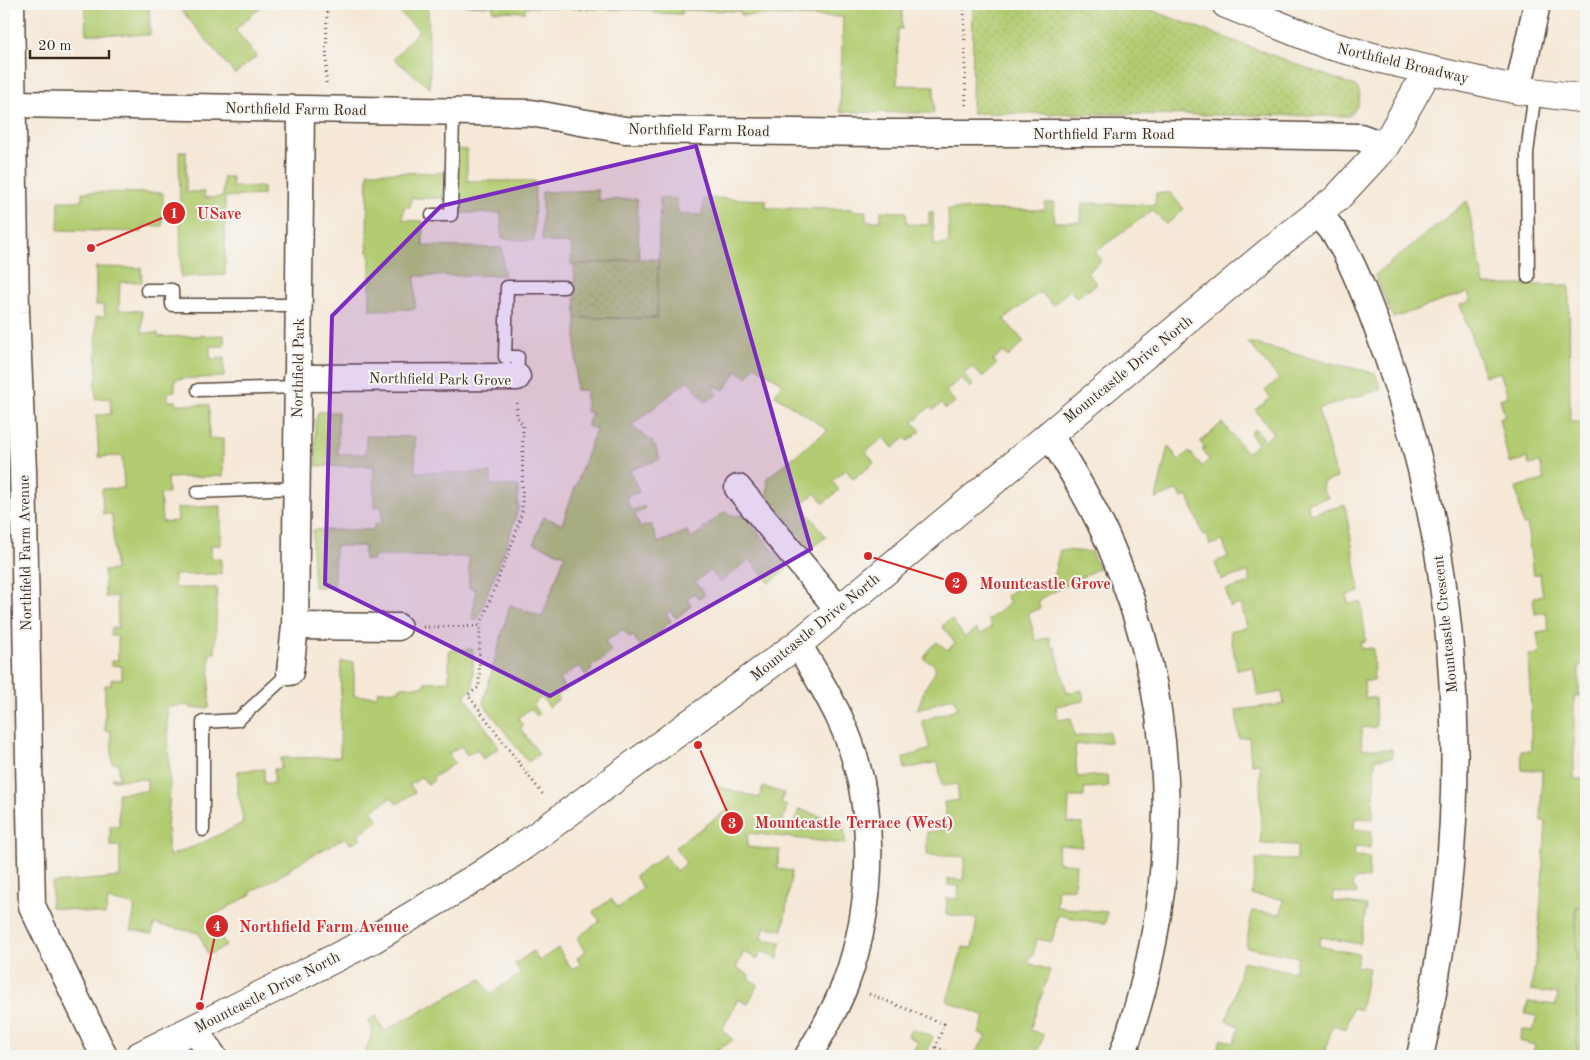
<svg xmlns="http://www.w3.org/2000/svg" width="1590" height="1060" font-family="'Old Standard TT',serif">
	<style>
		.grass { fill: url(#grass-dots); stroke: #777b48 }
		.cemetery { fill: url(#cemetery-stones); stroke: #777b48 }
		.green { fill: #b3cc72; stroke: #777b48 }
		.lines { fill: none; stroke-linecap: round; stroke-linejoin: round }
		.service-casing { stroke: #57463a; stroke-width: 15 }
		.minor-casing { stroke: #57463a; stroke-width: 29 }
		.tertiary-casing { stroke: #57463a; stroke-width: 30 }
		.path { stroke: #57463a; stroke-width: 3; stroke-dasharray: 1 4; stroke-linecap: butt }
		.service { stroke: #fff; stroke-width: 12 }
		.minor { stroke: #fff; stroke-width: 26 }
		.tertiary { stroke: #fff; stroke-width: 28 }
		.marked { fill: #7b2cbf; fill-opacity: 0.2; stroke: #7b2cbf; stroke-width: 4; stroke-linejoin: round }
		.labels { text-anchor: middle; stroke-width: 4; stroke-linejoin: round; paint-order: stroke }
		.street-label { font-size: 15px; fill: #3b2a1e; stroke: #f6f6f2 }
		.leader { fill: none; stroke: #d62828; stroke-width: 2 }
		.callout-dot { fill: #d62828; stroke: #f6f6f2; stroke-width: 2 }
		.mark-label { font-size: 15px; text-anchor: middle; font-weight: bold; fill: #fff }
		.callout-label { font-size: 16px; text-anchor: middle; font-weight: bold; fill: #d62828; stroke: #f6f6f2; stroke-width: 4; stroke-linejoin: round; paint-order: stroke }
	</style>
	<defs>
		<pattern id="grass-dots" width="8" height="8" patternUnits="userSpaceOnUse" patternTransform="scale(1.25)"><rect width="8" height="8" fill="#b3cc72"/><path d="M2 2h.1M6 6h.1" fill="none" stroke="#9baf62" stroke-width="1.8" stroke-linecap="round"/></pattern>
		<pattern id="cemetery-stones" width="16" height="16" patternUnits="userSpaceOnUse" patternTransform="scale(1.25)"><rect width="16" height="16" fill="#b3cc72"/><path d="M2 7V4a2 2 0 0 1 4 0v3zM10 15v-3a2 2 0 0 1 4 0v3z" fill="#9baf62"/></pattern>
	</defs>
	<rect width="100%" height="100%" fill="#f6f6f2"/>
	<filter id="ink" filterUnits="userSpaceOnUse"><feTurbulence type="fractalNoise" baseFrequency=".02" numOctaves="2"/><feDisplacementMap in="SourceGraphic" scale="10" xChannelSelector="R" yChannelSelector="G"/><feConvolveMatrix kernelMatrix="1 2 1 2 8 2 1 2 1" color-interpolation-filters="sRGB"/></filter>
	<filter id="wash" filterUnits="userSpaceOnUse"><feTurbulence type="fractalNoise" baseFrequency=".0096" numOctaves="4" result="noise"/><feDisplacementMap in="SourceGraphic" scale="20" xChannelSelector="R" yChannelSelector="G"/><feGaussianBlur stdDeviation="1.12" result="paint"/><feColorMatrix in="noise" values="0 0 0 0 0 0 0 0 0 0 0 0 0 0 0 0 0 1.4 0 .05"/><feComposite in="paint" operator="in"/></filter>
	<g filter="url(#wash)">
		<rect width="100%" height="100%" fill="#f5e8d7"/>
		<g class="grass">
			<path d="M973,4H1135L1355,86C1365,93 1357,110 1349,116L972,113Z"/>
			<path d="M639,259H659L657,318H576L574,265Z"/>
		</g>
		<path class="cemetery" d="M1576,907H1586V1056H1577Z"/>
		<g class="green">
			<path d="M85,4H148L149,5L150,35L86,34Z"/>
			<path d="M176,4H264L235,30L257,56L235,74Z"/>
			<path d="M390,4H902V29H898L897,85L934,86V113L840,112L843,17L741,15V12L737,11L682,10V14L653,13V10L525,7V12L493,11V6L428,4L430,88L394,59L419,30Z"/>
			<path d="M457,149L467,150V181H535L534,241L502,238L501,213H456Z"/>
			<path d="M179,151H186V192H204L205,198L223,197V177H232V187H263V195L225,197V275L181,277Z"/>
			<path d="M368,172L446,173L447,198H411L410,207H404L403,220L423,221V246L502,248L504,275L415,276V309L370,310V253L368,252L367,242Z"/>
			<path d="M598,190V200L637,199L639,259L571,265L572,244L542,241V192Z"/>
			<path d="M82,192L163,193L162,226H142V232L58,230L59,201H82Z"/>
			<path d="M1156,193H1170L1184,209L1166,225L1153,210L1095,252L1102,260L1087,273L1097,284L1088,291L1087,289L1077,298L1070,290L1053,305L1040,292L1004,319L1024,342L1008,357L1003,352L993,360L997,364L982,377L972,367L964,374L973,385L970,388L961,378L946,391L955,402L946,409L941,404L933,410L930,407L913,422L921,431L908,441L905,438L893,448L884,437L866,452L874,463L853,479L846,470L832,481L839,490L824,503L815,493L801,504L826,537L806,552L765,500L768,489L767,478L828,430L775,395L782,383L755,366L747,377L737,371L724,390L714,385L717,395L706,402L688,380L631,426L654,443L652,445L655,446L660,459L630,470L639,492L626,497L631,510L644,506L645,509L635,514L640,528L651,524L658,543L687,531L691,539L724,512L731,515L744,516L788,568L769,583L750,559L720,582L710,570L695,582L705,594L699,599L694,593L687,599L691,606L676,618L670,611L666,614L671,621L661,629L662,631L641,647L633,636L630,638L623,629L605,642L612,652L591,667L592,670L586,675L579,666L559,680L566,690L557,696L559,699L549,707L542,697L533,704L539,714L537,716L531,708L518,718L523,726L520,728L539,754L528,762L483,703L510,605L542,617L565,555L534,543L543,517L562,524L596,429L587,426L592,412H586V390H576V318H657L660,198L677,199L678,215H702L703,199L709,198L766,200V208L852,209L853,211H866V221H881V211L906,212L907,224L929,225V212H933L934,245L949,244L948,209L1045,210V203H1055L1054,222H1081L1082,203L1155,205Z"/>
			<path d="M1467,201L1484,285H1569L1570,422H1586V664L1579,665V696H1574V779H1586V907H1576L1577,1056H1532L1535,1045L1519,1041L1522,1029L1533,1031L1537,1016L1525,1014L1528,1002L1556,1005L1558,994L1531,990L1538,942L1546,821H1541L1542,770H1522L1521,751H1531V709L1528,655L1540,654L1537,633L1549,631L1546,612L1535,614L1533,597L1543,596L1540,574L1533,575L1527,524L1523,525L1516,487L1544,480L1540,463L1529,465L1527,458L1509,463L1499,419L1505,417L1500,399L1508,396L1500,372L1485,376L1460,305L1471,301L1468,292L1393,318L1375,275Z"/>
			<path d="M96,267L141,268L142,282H120L119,310L142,311V333H158V337L224,335V346H210V359L224,358V377L175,379V391L168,392V401H176V404L209,405V439H223V476L167,478L168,493L160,494L162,522L178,521L177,508L221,506V545H211V558L221,559V574L174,575V588H217L215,653H210L209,708H190V705L167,707L170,792L167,828L169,856L198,845L243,823L241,804L238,796V771L264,769V783H274V769H281V758L340,757L341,662H354V696H377L378,691L400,690V687L425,686V682L449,681V650L473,649V689L464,695L499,748L483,759L477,749L467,755L461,746L448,754L455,763L432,778L434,780L428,785L422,777L410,785L415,792L397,804L392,797L372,810L378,821L358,834L361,838L350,844L346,837L289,868L290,870L251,892L252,894L211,917L226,946L208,955L199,933L154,924L152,934L131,930L135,905L108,900L105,915L51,907L52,883L120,877V846H110V826H119L118,793L147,791V779L112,780V778L119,777V763H112L111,731H105V685H111V679H122V666L111,665V661L118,660V636H111V628H118L117,596L105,597L104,571L115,570L112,514H103L102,489L124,488L122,456L99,457L96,415L111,414L110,398L96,399L95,381H97L96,317L105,316L104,305H96Z"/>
			<path d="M1248,342L1330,363L1375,373L1381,389L1318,409L1337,478L1323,482C1321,491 1324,492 1329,497L1307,503L1310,514L1345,505L1360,592L1347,595L1348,604L1361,602L1366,641L1360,642L1361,649L1373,648L1374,681H1364L1365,698H1375L1376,727L1361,728L1362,749H1392V758L1375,759L1373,819L1355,818L1354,829L1372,831L1370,848L1355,847L1354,856L1370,857L1368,879L1358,878L1353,881L1352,887L1357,891L1356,895L1333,892L1332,901L1367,906L1360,944L1321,937L1319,946L1359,954L1356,966L1369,968L1360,1010L1352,1008L1346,1029L1333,1025L1324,1053L1333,1056H1215L1221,1039L1234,1043L1239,1026L1226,1021L1234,998L1242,961L1294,972L1298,957L1246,947L1252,911L1281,914L1283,899L1252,895L1256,859L1297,860V845L1261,844L1260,763L1251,764L1249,737L1239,738L1236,710L1284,704L1282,692L1258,696L1253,667L1237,670L1230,631L1247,627L1241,604L1230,607L1226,590L1251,583L1248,572L1221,580L1215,562L1228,557L1223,541L1210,545L1207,534L1203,535L1188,496L1182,498L1178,490L1156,499L1168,446L1179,460L1189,451L1202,466L1209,459L1202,450L1205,448L1200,442L1222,423L1247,453L1258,444L1250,433L1255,429L1265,440L1274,433L1255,410L1271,398L1265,391L1279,379Z"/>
			<path d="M318,412H338V454H366V436L415,437V472L491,473V485L518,486V509L509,538L477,620H472L476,589L469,588V557L373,556V560H364V546H335L334,587H314L312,549L313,530H374V524L382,523V507H374V466H316L315,424Z"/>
			<path d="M1060,550L1091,552L1099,568L1038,600L1040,609L1028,613L1036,641L1049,637L1052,648L1055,647L1067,693L1082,690L1084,701L1056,706L1058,720L1071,718L1074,737L1109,731L1110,742L1075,745L1077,777L1107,775L1108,787L1084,788V797H1069L1068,823L1083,824L1082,847L1059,845L1057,862L1076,864L1074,889L1058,888L1056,907L1107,912L1105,924L1058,915L1052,942L1037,939L1033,955H1031L1028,963L1050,970L1030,1030L1044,1035L1036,1056L1027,1052L1025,1056H974L986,1036L979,1033L985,1016L947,1001L963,947L972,948L977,919L946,914L947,898L958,899L959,886L948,885V879L963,880L965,857L927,855V832L948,829L944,802L959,800L957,784L942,786L938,762L905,769L903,758L930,749L922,721L958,708L954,697L917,710C920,703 922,695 926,687C930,677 946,667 924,659L929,649L937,642L947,650L955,643L942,626L951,619L965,637L977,629L981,634L992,626L988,620L1010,603L1006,596L1015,589L1009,581L1018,580L1051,587Z"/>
			<path d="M714,785L759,798L763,787L784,793L781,804L787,806L781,827L793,830L799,809L843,824L846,844L748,833L747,847L780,850L777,869L792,871L783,930L764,927L762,939L781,942L778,959L762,951L757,959L744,952L736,968L749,975L748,979L758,984L748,1004L738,999L722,1030L733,1040L709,1056H364L373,1031L368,1021L376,1016L384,1031L481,979L490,994L521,974L515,964L533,951L539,961L558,948L572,970L581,964L577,958L585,952L577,938L600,921L593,912L611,899L618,908L643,888L635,876L665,855L676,871L686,863L675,847L730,808Z"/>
			<path d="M911,1029L933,1037L927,1050L938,1056H892L898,1047L911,1055L918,1042L908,1036Z"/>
		</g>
	</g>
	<g filter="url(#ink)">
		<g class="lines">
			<defs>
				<g id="service">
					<path d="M432,215H451L453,113"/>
					<path d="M1528,277L1527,153L1535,92"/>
					<path d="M147,290H172V305H298"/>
					<path d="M517,377L518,357H505L507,287H564"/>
					<path d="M198,390L297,387"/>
					<path d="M197,492L296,488"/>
					<path d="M203,830V722L238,720L290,672"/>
				</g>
				<g id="minor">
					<path d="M11,4L16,312L23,470L32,906L104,1056"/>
					<path d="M1518,90L1537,4"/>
					<path d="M13,104L531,113L625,130L879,133H1151L1360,137L1385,146"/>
					<path d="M1318,213C1324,221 1332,228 1337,237C1358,272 1374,319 1388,358C1467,581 1473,826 1420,1056"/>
					<path d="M297,378L517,377"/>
					<path d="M1049,434C1072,471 1094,507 1111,547C1182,714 1182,886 1122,1056"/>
					<path d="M738,488L839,610"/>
					<path d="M295,626L398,627"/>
					<path d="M798,644C812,668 827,692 839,717C878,799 876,901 845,985C835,1010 822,1033 808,1056"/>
					<path d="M290,672L295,626L301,110"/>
					<path d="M194,1029L213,1056"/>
				</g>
				<g id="tertiary">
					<path d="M1226,4L1328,45L1377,58L1518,90L1586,99"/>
					<path d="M139,1056L373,939L479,876L523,846L798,644L1282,241L1336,199L1385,146L1428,70"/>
				</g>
			</defs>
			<use href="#service" class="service-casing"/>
			<use href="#minor" class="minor-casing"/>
			<use href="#tertiary" class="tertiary-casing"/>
			<g class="path">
				<path d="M964,4L966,108"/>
				<path d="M326,83L327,4"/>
				<path d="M517,403V417L523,425L522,511L515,536L480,626L479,687L468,695L544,796"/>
				<path d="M423,627L480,626"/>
				<path d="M869,994L944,1024L936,1047L956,1056"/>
			</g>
			<use href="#service" class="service"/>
			<use href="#minor" class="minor"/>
			<use href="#tertiary" class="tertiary"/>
		</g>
	</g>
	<path class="marked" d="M696,146L811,549L550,696L325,584L332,316L441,206Z"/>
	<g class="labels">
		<g class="street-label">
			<text transform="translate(1403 63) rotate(13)" y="5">Northfield Broadway</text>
			<text transform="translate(296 109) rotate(1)" y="5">Northfield Farm Road</text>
			<text transform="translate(699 130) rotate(1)" y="5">Northfield Farm Road</text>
			<text x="1104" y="139">Northfield Farm Road</text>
			<text transform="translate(298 368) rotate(-89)" y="5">Northfield Park</text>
			<text transform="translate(1128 369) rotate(-39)" y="5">Mountcastle Drive North</text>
			<text transform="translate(440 379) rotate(1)" y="5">Northfield Park Grove</text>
			<text transform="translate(25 553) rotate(-91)" y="5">Northfield Farm Avenue</text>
			<text transform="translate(1445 624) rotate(-96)" y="5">Mountcastle Crescent</text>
			<text transform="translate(815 627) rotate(-39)" y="5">Mountcastle Drive North</text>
			<text transform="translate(267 992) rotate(-27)" y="5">Mountcastle Drive North</text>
		</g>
	</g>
	<path class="leader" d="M91 248L174 213M868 556L956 583M698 745L732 823M200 1006L217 926"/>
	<g class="callout-dot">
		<circle cx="91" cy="248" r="5"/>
		<circle cx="868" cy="556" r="5"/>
		<circle cx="698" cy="745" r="5"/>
		<circle cx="200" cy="1006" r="5"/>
		<circle cx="174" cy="213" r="12"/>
		<circle cx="956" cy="583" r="12"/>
		<circle cx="732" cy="823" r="12"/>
		<circle cx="217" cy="926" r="12"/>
	</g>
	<g class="mark-label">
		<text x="174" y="218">1</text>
		<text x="956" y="588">2</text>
		<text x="732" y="828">3</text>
		<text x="217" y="931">4</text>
	</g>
	<g class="callout-label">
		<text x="219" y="219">USave</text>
		<text x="1045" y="589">Mountcastle Grove</text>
		<text x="854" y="828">Mountcastle Terrace (West)</text>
		<text x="324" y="932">Northfield Farm Avenue</text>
	</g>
	<rect width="1590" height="1060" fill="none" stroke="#f6f6f2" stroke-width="20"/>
	<path d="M30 50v8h79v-8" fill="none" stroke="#3b2a1e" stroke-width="2.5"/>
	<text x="38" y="50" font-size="15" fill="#3b2a1e" stroke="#f6f6f2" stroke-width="4" paint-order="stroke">20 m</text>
</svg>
